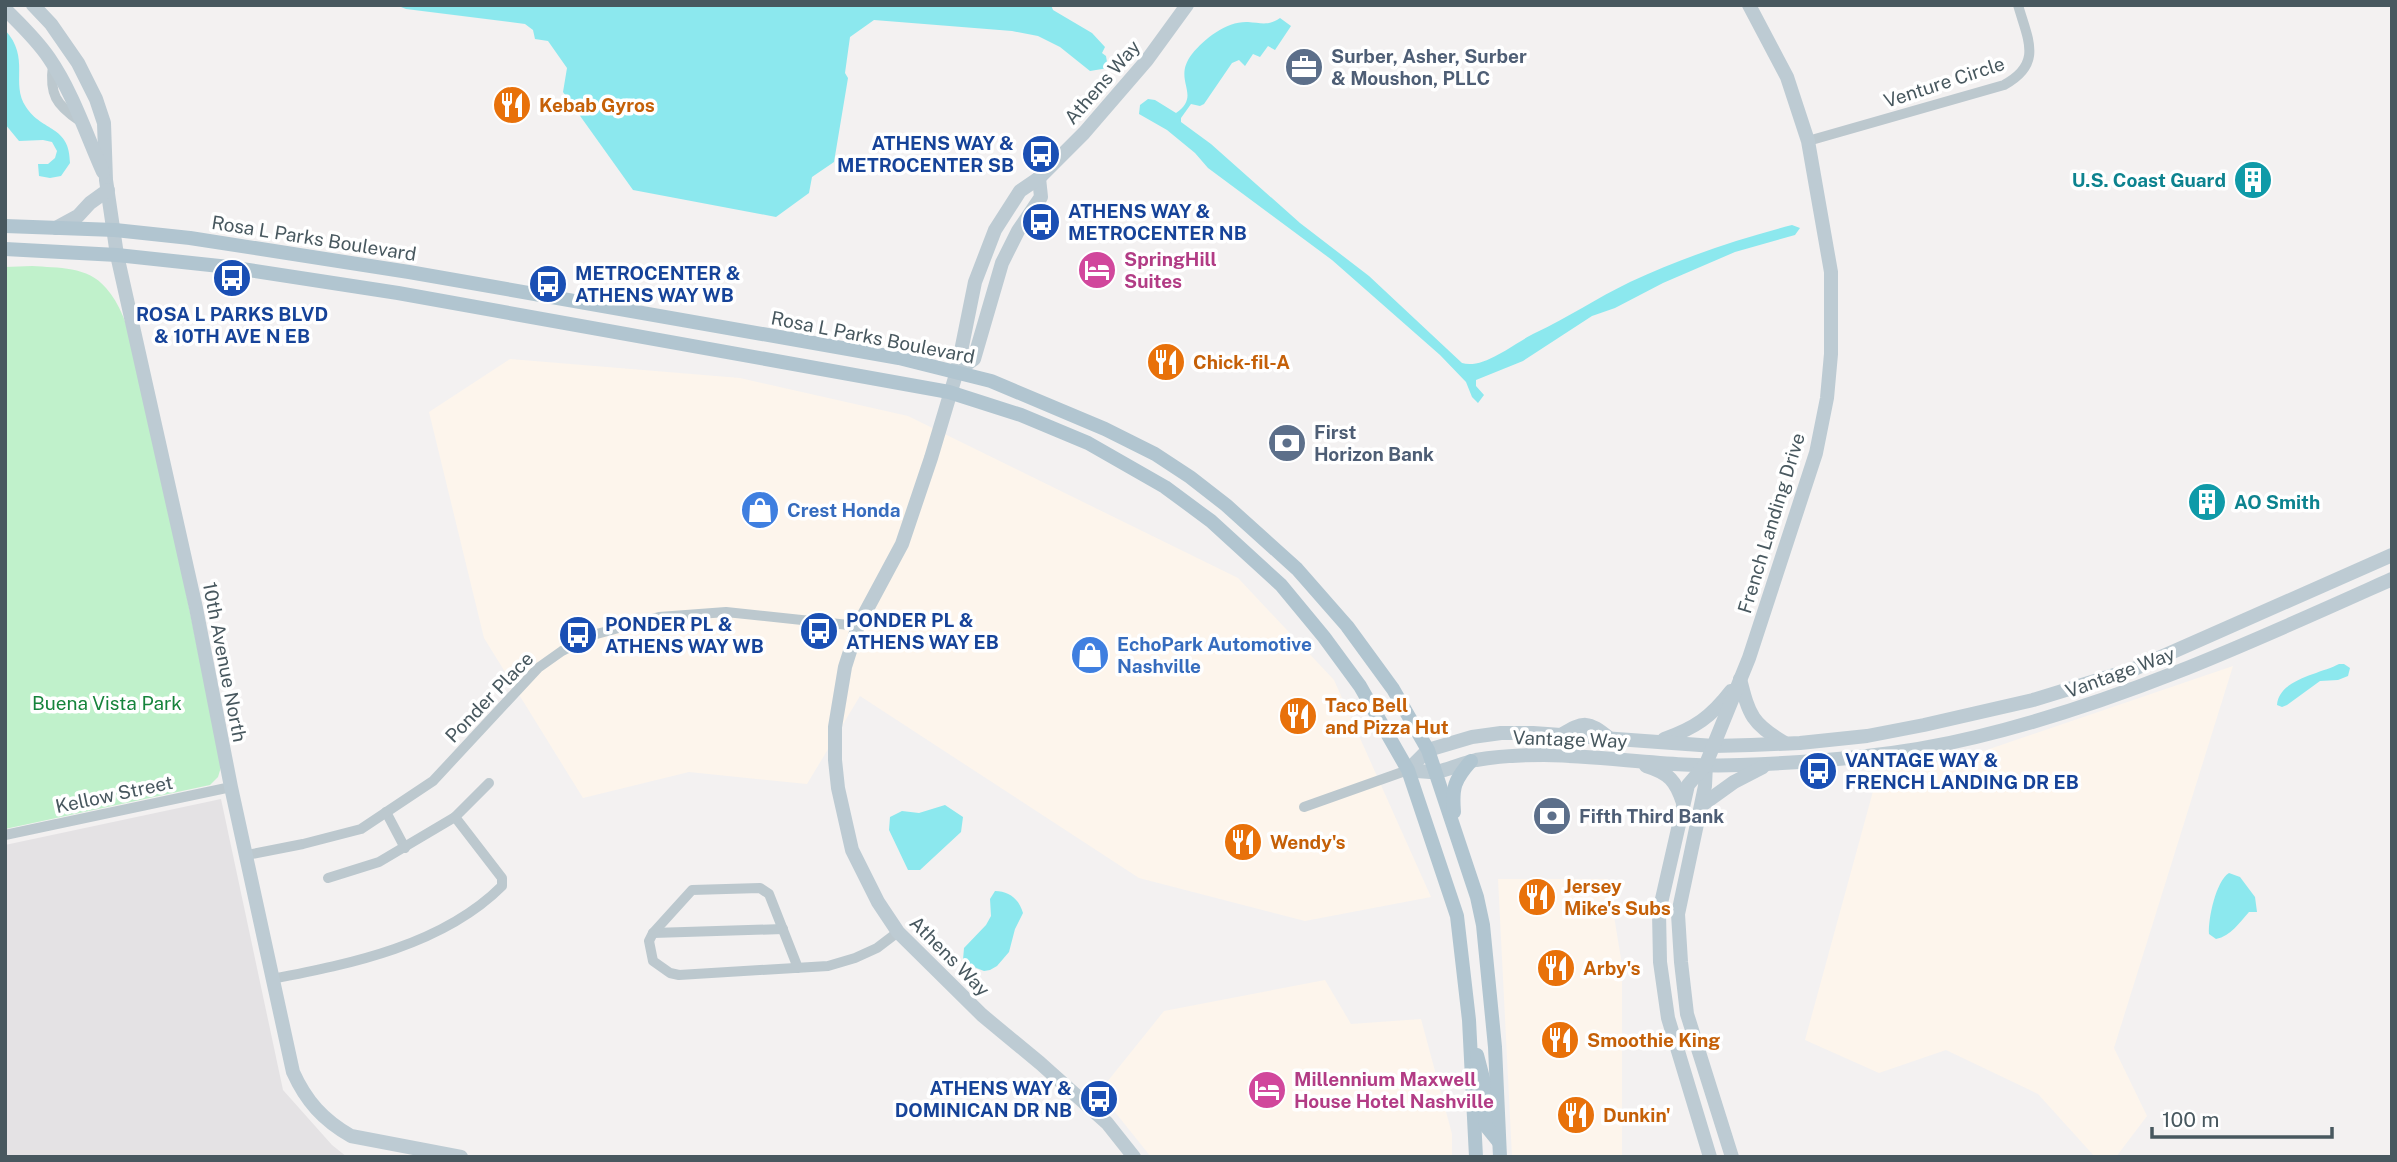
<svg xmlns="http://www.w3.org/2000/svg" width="2397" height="1162" font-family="'Public Sans',sans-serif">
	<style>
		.commercial { fill: #fdf5ec }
		.education { fill: #e4e2e4 }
		.green { fill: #c0f1cb }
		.water { fill: #8ce8ee }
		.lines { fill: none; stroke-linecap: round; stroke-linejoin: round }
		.street { stroke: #bcc8ce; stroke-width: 10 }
		.secondary { stroke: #bdcbd3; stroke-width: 14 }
		.primary { stroke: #b1c5d0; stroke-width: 14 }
		.labels { text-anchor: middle; stroke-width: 7; stroke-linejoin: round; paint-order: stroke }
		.service-label { font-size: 19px; font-weight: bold; fill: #4e5e75; stroke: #fff; text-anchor: start }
		.street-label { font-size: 19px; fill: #48585f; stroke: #fff }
		.food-label { font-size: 19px; font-weight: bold; fill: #c56008; stroke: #fff; text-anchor: start }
		.transit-label { font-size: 19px; font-weight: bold; fill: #164399; stroke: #fff; text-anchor: start }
		.culture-label { font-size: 19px; font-weight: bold; fill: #0d838f; stroke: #fff; text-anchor: end }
		.hotel-label { font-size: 19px; font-weight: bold; fill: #b23c85; stroke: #fff; text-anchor: start }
		.shop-label { font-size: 19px; font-weight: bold; fill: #366cbe; stroke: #fff; text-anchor: start }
		.park-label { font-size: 19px; fill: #16843c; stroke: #fff }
	</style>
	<rect width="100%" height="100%" fill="#f3f1f1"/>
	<g class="commercial">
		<path d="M510,359L740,378L908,416L1238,578L1334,680L1431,897L1305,921L1139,878L860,696L807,784L689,772L583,798L484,638L429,412Z"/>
		<path d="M2233,666L2114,1048L2147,1116L2116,1157H2095L2038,1094L1946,1050L1879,1073L1805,1040L1878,773L1966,757Z"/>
		<path d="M1498,879H1608L1622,965V1157H1512Z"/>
		<path d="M1325,980L1351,1024L1421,1019L1452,1134V1157H1151L1099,1092L1164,1011Z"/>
	</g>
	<path class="education" d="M221,799L283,1090L332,1145L347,1157H5V845Z"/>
	<path class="green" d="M32,266C58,268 88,266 106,288C133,318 139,379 148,418C175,534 198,651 221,767L218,777L210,785L5,829V267Z"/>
	<g class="water">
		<path d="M396,5H1051L1053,10L1092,33L1105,47L1102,53L1106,56L1108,68L1090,71L1060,47L1038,36L1012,31L874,20L850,37L845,73L848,78L834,162L812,177L809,193L776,217L633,190L563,92L567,68L548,41L535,39L533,30L525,24L406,9Z"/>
		<path d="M1280,18L1291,26L1275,50L1268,46L1260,57L1253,54L1245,66L1239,60L1232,63L1204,104L1200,106L1191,104L1181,118V122L1211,144L1300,223L1369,276L1462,363C1483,370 1516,342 1535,333C1567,318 1597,298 1630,282C1682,258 1737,239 1792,225L1800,228L1795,235L1735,252L1663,283L1615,308L1592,316L1523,361L1476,380V386L1484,395L1478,403L1472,397L1466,382L1440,355L1332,260L1208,168L1195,153L1167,130L1139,114L1140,105L1148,99L1155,100L1176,113C1203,94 1171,81 1192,54C1205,38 1227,21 1248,22C1261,23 1269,26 1280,18Z"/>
		<path d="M5,30C31,58 10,83 26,107C42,132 70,125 70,163L61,176L50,178L39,176L38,164H48L55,158L57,151L52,142L43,140L19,141L5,124Z"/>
		<path d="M2339,664H2344L2350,668L2348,676L2338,680L2320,681L2287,705L2282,707L2277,705C2279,679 2320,674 2339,664Z"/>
		<path d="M945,805L963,817L961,832L920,870H908L889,830L890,817L902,811L919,813Z"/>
		<path d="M2229,873L2240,877L2255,897L2257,912H2249C2239,923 2231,936 2216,939L2209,934C2208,919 2216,881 2229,873Z"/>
		<path d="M995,891C1009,891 1019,899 1023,913L1015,929L1009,952L997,966L990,970L984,971L971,966L963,960L964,948L986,925L991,916L990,899Z"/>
	</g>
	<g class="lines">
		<g class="street">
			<path d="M53,65C49,94 56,105 80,121"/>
			<path d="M1808,141L2004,85C2043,64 2028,40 2018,5"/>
			<path d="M1304,807L1408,770"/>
			<path d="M386,812L405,848"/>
			<path d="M5,835L231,787"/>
			<path d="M247,855L303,844L361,829L433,781L538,668L562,651L593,635L659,617L726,612L858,626"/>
			<path d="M328,878L379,862L455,817"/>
			<path d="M653,933L783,929"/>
			<path d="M798,968L769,894L760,888L692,890L653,933L649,941L653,961L670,973L679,975L828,966L855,958L877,948L898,932"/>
			<path d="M272,979C351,964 443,945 502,886V878L455,817L489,783"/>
		</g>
		<g class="secondary">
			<path d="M33,5L51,24L78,63L96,99L104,123L106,180L117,255L196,608L231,787L293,1072C306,1101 323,1120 351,1136L461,1157"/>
			<path d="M5,9C21,25 37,40 49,58C73,93 86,134 103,172"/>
			<path d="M56,228L78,216L90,203L108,190"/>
			<path d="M957,371L974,359L1002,263L1018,231L1041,197L1039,178"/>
			<path d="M1740,679C1749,715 1752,724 1785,743"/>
			<path d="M1561,735C1584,721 1588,721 1609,738"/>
			<path d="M1664,739C1695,728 1711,717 1731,691"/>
			<path d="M1706,764L1705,786L1678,914L1681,962L1687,1014L1732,1157"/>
			<path d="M1646,766C1669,773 1676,781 1683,803"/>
			<path d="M1408,770L1428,750L1472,737L1501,733H1533L1714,746L1751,745L1800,743L1867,736L1924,725L2033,700L2134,669L2392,555"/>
			<path d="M1408,770C1417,771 1426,772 1435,772C1449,770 1462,763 1476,760C1499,756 1521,755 1544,755C1609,756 1675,768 1740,765C1819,762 1899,756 1976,737C2122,702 2256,640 2392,579"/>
			<path d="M1702,805L1734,782L1763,767"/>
			<path d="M1134,1157L1107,1123L1040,1063L982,1015L898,932L878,902L852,850L838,788L835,760V727L845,667L858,626L902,544L931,458L957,371L975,282L995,230L1020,191L1039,178L1084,133L1147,60L1187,5"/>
			<path d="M1710,1157L1668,1018L1660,962L1659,912L1688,785L1706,764L1749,658L1816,453L1827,398L1831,354V272L1808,141L1787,77L1749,5"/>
		</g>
		<g class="primary">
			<path d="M5,226L115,230L190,238L409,272L899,358L991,381L1105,429L1155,454L1190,477L1226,505L1297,569L1347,626L1393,689L1428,750L1477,897L1483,925L1495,1047L1500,1157"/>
			<path d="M5,249L117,255L229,267L398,293L949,392L1021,415L1088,443L1165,487L1211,521L1281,585L1324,637L1360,686L1408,770L1457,916L1469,1020L1476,1157"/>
			<path d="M1454,812C1452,788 1454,780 1471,761"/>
			<path d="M1477,1055L1483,1078L1486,1126L1499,1142"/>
		</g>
	</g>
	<defs>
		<symbol id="office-disc" viewBox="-11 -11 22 22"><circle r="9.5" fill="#5c6f8a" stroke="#fff"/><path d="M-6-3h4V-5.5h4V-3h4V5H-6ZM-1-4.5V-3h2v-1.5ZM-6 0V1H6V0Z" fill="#fff"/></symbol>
		<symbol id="restaurant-disc" viewBox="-11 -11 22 22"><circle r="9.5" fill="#e8710a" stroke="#fff"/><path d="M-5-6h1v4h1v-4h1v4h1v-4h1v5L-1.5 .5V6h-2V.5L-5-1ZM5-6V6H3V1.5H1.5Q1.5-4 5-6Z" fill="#fff"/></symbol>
		<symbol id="bus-disc" viewBox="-11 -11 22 22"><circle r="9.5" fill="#1a4fb4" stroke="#fff"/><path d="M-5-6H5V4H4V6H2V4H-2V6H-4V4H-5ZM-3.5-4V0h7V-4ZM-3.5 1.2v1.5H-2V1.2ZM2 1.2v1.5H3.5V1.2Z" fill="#fff"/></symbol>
		<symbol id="building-disc" viewBox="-11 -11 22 22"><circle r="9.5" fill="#0f9aa8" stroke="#fff"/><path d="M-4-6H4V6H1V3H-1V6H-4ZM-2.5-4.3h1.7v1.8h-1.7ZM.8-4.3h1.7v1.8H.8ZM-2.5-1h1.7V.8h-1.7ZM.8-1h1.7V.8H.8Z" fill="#fff"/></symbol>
		<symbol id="hotel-disc" viewBox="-11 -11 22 22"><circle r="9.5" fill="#d1479c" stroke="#fff"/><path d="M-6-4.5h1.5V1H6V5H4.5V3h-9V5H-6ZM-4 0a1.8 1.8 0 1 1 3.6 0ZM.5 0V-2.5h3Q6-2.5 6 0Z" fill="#fff"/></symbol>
		<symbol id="bank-disc" viewBox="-11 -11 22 22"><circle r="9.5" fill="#5c6f8a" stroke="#fff"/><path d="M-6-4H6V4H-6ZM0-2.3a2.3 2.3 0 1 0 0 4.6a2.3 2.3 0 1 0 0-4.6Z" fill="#fff"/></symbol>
		<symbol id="shop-disc" viewBox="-11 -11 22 22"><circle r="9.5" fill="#3f7fe0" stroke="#fff"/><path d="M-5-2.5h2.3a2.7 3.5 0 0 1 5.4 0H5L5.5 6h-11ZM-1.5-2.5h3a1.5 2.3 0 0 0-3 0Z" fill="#fff"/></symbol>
	</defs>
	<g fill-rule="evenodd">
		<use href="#office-disc" x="1282" y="45" width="44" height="44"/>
		<use href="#restaurant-disc" x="490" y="83" width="44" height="44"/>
		<use href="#bus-disc" x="1019" y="132" width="44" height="44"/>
		<use href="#building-disc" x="2231" y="158" width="44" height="44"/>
		<use href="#bus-disc" x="1019" y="200" width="44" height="44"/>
		<use href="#hotel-disc" x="1075" y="248" width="44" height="44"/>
		<use href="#bus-disc" x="210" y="256" width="44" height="44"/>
		<use href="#bus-disc" x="526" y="262" width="44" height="44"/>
		<use href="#restaurant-disc" x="1144" y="340" width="44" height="44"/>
		<use href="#bank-disc" x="1265" y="421" width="44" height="44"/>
		<use href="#building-disc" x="2185" y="480" width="44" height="44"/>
		<use href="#shop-disc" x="738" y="488" width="44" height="44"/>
		<use href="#bus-disc" x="797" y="609" width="44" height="44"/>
		<use href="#bus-disc" x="556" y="613" width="44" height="44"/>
		<use href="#shop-disc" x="1068" y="633" width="44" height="44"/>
		<use href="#restaurant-disc" x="1276" y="694" width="44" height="44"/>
		<use href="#bus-disc" x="1796" y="749" width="44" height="44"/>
		<use href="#bank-disc" x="1530" y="794" width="44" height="44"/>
		<use href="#restaurant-disc" x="1221" y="820" width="44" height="44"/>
		<use href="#restaurant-disc" x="1515" y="875" width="44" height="44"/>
		<use href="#restaurant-disc" x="1534" y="946" width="44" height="44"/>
		<use href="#restaurant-disc" x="1538" y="1018" width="44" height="44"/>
		<use href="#hotel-disc" x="1245" y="1068" width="44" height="44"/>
		<use href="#bus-disc" x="1077" y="1077" width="44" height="44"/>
		<use href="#restaurant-disc" x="1554" y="1093" width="44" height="44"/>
	</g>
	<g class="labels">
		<g class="service-label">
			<text x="1331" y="63">Surber, Asher, Surber<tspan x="1331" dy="22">&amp; Moushon, PLLC</tspan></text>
			<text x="1314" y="439">First<tspan x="1314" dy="22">Horizon Bank</tspan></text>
			<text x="1579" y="823">Fifth Third Bank</text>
		</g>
		<g class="street-label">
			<text transform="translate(1102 82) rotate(-49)" y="7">Athens Way</text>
			<text transform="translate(1944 82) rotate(-18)" y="7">Venture Circle</text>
			<text transform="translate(314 238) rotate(9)" y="7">Rosa L Parks Boulevard</text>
			<text transform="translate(873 337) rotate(11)" y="7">Rosa L Parks Boulevard</text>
			<text transform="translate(1771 523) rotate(-73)" y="7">French Landing Drive</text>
			<text transform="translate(225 662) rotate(79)" y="7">10th Avenue North</text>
			<text transform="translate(2120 672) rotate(-20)" y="7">Vantage Way</text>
			<text transform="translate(489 697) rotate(-46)" y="7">Ponder Place</text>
			<text transform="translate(1570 739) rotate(2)" y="7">Vantage Way</text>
			<text transform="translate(114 794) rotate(-12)" y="7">Kellow Street</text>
			<text transform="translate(950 956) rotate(45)" y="7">Athens Way</text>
		</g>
		<g class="food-label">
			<text x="539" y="112">Kebab Gyros</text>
			<text x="1193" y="369">Chick-fil-A</text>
			<text x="1325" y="712">Taco Bell<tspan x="1325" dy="22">and Pizza Hut</tspan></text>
			<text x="1270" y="849">Wendy's</text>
			<text x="1564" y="893">Jersey<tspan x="1564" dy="22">Mike's Subs</tspan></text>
			<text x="1583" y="975">Arby's</text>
			<text x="1587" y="1047">Smoothie King</text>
			<text x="1603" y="1122">Dunkin'</text>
		</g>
		<g class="transit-label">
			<text x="1014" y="150" text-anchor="end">ATHENS WAY &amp;<tspan x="1014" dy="22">METROCENTER SB</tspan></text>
			<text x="1068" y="218">ATHENS WAY &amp;<tspan x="1068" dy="22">METROCENTER NB</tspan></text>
			<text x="575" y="280">METROCENTER &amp;<tspan x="575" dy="22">ATHENS WAY WB</tspan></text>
			<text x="232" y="321" text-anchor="middle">ROSA L PARKS BLVD<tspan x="232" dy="22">&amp; 10TH AVE N EB</tspan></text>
			<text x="846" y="627">PONDER PL &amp;<tspan x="846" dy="22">ATHENS WAY EB</tspan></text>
			<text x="605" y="631">PONDER PL &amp;<tspan x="605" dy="22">ATHENS WAY WB</tspan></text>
			<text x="1845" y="767">VANTAGE WAY &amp;<tspan x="1845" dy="22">FRENCH LANDING DR EB</tspan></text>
			<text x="1072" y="1095" text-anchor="end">ATHENS WAY &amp;<tspan x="1072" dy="22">DOMINICAN DR NB</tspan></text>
		</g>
		<g class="culture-label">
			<text x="2226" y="187">U.S. Coast Guard</text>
			<text x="2234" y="509" text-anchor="start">AO Smith</text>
		</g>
		<g class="hotel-label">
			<text x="1124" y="266">SpringHill<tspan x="1124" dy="22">Suites</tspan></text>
			<text x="1294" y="1086">Millennium Maxwell<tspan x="1294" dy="22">House Hotel Nashville</tspan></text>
		</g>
		<g class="shop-label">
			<text x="787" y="517">Crest Honda</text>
			<text x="1117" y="651">EchoPark Automotive<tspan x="1117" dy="22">Nashville</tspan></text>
		</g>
		<g class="park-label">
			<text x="107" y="710">Buena Vista Park</text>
		</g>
	</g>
	<rect width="2397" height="1162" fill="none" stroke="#48585f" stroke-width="14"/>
	<path d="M2152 1127v10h180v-10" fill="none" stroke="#48585f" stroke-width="3.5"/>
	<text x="2162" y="1127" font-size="21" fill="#48585f" stroke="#ffffff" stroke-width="5" paint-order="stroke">100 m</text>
</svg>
